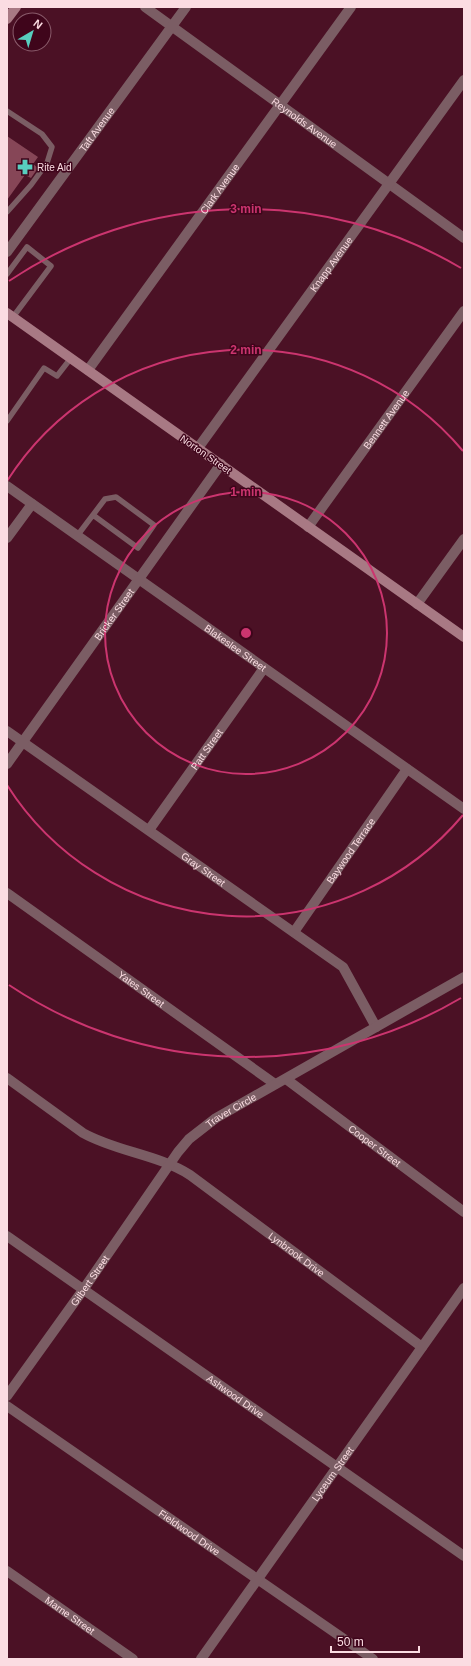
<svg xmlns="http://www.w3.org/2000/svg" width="471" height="1666" font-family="Arial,sans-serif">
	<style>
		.building { fill: #864657 }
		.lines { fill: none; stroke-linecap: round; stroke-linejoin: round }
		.service { stroke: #7b5d64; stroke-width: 5.5 }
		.minor { stroke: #7b5d64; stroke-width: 10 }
		.tertiary { stroke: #7b5d64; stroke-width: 10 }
		.secondary { stroke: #a87984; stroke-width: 10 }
		.ring { fill: none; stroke: #cb356f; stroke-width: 2 }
		.labels { text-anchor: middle; stroke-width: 3; stroke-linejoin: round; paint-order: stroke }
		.street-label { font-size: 10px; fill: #fbdce2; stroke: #3f051b }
		.poi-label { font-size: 10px; fill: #fbdce2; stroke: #3f051b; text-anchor: start }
		.centre { fill: #cb356f; stroke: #3f051b; stroke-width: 2 }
		.ring-label { font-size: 12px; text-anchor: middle; font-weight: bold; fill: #cb356f; stroke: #3f051b; stroke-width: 3; stroke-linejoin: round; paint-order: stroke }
	</style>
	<rect width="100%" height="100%" fill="#4b1125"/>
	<path class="building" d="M7,136L38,157L33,164L38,168L31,178L25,175L7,200Z"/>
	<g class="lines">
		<g class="service">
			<path d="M7,111L42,134L52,147L47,163L31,185L7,212"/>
			<path d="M7,274L27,247L51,266L13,317"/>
			<path d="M7,421L44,368L57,376L71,358"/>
			<path d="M77,536L105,499L116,497L154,525L138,548L93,515"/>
		</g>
		<g class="minor">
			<path id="s1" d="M145,7L464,238"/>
			<path id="s2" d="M7,252L186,7"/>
			<path id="s3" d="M88,370L351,7"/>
			<path id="s4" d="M198,448L464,80"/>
			<path id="s5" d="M7,486L464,809"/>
			<path id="s6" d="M308,527L464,311"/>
			<path d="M7,538L32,504"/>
			<path d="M417,604L464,539"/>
			<path id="s7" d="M7,731L343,967L376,1027"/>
			<path id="s8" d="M7,764L221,464"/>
			<path id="s9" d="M149,830L264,668"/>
			<path id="s10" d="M7,893L275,1084"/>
			<path id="s11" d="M294,932L407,769"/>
			<path id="s12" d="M7,1078L83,1133C117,1152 157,1154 190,1175L422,1347"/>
			<path id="s13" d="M286,1079L464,1212"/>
			<path id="s14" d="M7,1236L464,1556"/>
			<path id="s15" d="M7,1396L83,1290L178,1152L189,1139L216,1118L464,977"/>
			<path id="s16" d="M7,1406L373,1659"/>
			<path id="s17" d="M7,1571L133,1659"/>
		</g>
		<path class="tertiary" id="s18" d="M201,1659L464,1288"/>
		<g class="secondary">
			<path d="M7,19L16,7"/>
			<path d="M7,313L464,637"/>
		</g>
	</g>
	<g class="ring">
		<circle cx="246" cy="633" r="141"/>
		<path d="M463 815A283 283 0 0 1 7 785M7 481A283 283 0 0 1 463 451"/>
		<path d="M461 998A424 424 0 0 1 9 985M9 281A424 424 0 0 1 461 268"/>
	</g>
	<defs>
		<symbol id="pharmacy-bare" viewBox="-9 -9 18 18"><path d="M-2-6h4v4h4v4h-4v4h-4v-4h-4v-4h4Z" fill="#58cebf" stroke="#3f051b" stroke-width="2.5" paint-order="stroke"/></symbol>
	</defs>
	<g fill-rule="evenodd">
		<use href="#pharmacy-bare" x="14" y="156" width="22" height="22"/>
	</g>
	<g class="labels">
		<g class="street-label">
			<text dy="4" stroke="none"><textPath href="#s1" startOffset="197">Reynolds Avenue</textPath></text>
			<text dy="4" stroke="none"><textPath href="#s2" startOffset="152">Taft Avenue</textPath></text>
			<text dy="4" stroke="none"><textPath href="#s3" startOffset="224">Clark Avenue</textPath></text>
			<text dy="4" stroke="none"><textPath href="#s4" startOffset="227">Knapp Avenue</textPath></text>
			<text dy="4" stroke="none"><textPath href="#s6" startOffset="133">Bennett Avenue</textPath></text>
			<text transform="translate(206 454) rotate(35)" y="4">Norton Street</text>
			<text dy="4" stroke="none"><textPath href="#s8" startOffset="184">Bricker Street</textPath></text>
			<text dy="4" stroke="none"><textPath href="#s5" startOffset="280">Blakeslee Street</textPath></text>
			<text dy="4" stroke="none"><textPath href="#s9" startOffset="99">Patt Street</textPath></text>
			<text dy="4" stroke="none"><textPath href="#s11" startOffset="99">Baywood Terrace</textPath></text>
			<text dy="4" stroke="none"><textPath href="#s7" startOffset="240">Gray Street</textPath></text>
			<text dy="4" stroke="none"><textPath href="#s10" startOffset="165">Yates Street</textPath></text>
			<text dy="4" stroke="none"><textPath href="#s15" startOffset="366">Traver Circle</textPath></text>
			<text dy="4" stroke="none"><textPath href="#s13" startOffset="111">Cooper Street</textPath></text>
			<text dy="4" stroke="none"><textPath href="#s12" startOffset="342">Lynbrook Drive</textPath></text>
			<text dy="4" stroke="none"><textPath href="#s15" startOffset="142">Gilbert Street</textPath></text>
			<text dy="4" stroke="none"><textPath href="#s14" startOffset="279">Ashwood Drive</textPath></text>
			<text dy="4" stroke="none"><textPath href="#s18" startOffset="227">Lyceum Street</textPath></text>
			<text dy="4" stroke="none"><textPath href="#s16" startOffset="222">Fieldwood Drive</textPath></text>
			<text dy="4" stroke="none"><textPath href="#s17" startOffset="77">Marne Street</textPath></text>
		</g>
		<g class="poi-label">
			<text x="37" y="171">Rite Aid</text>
		</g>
	</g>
	<circle cx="246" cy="633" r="6" class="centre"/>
	<g class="ring-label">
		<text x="246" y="213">3 min</text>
		<text x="246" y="354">2 min</text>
		<text x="246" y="496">1 min</text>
	</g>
	<rect width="471" height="1666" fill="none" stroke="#fbdce2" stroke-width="16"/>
	<g transform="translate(32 32) rotate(38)"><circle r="19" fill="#3f051b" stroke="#8a5b6b"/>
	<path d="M0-3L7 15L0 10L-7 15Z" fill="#58cebf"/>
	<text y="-6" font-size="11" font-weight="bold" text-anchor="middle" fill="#fbdce2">N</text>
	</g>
	<path d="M331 1646v6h88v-6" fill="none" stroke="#fbdce2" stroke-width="2"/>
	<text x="337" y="1646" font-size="12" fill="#fbdce2" stroke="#3f051b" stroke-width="3" paint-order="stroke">50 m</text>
</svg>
